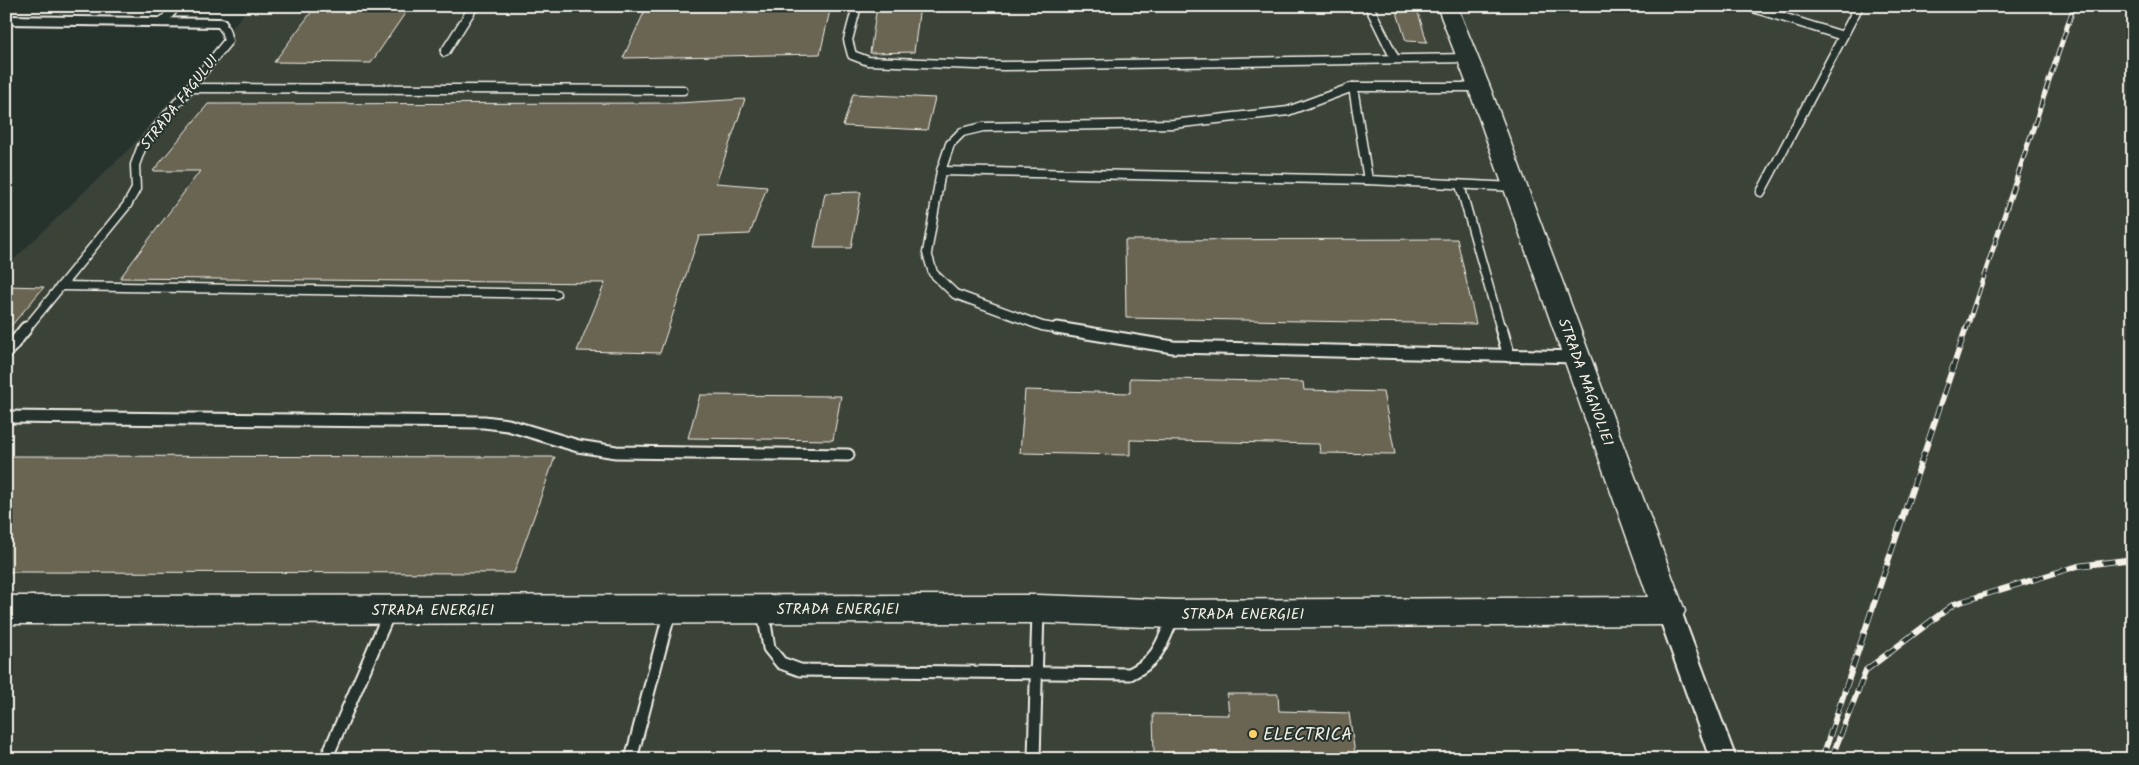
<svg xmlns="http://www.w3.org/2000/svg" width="2139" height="765" font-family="Kalam,sans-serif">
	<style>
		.built { fill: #3a4238 }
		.building { fill: #6a6553; stroke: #f4f1e8 }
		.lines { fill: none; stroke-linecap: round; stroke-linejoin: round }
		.service-far1-casing { stroke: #f4f1e8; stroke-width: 11 }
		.service-casing { stroke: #f4f1e8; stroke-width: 15 }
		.minor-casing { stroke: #f4f1e8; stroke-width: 4 }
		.secondary-casing { stroke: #f4f1e8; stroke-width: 3 }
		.service-far1 { stroke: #26332d; stroke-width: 8 }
		.service { stroke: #26332d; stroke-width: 11 }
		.minor { fill: #26332d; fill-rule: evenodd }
		.secondary { fill: #26332d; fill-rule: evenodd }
		.rail-far1-casing { stroke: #f4f1e8; stroke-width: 5 }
		.rail-casing { stroke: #f4f1e8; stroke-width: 6 }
		.rail-far1 { stroke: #26332d; stroke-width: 3; stroke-dasharray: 9; stroke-linecap: butt }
		.rail { stroke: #26332d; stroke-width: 4.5; stroke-dasharray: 12; stroke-linecap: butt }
		.poi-dot { fill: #ffd166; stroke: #26332d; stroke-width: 2 }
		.labels { text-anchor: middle; stroke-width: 4; stroke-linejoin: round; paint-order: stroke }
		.street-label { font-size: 15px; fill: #f4f1e8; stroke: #26332d }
		.near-poi-label { font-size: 18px; fill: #f4f1e8; stroke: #26332d; text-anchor: start }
	</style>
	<rect width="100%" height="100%" fill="#26332d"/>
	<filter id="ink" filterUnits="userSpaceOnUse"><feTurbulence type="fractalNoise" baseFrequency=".02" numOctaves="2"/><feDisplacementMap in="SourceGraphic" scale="10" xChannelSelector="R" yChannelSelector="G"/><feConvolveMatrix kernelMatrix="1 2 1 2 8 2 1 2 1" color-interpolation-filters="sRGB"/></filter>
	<g filter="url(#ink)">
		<path class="built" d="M250,6H2133V759H6V267L132,146Z"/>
		<g class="building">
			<path d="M316,6H410L371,63L274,62Z"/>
			<path d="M647,6H831L820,54L623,58Z"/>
			<path d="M877,6H920L914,52L870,53Z"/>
			<path d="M1395,6H1416L1427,42L1406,41Z"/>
			<path d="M853,94L935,98L927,130L843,126Z"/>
			<path d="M745,99L716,183L767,187L750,234L699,236L660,353L577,351L605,283L120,278L200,171H153L208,104L678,103Z"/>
			<path d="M861,192L851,248H814L825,193Z"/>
			<path d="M1457,239L1476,324L1126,318L1125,240Z"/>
			<path d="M6,286L44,287L6,332Z"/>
			<path d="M1130,378L1303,382L1304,390L1383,392L1395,454L1320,453L1319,444L1130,440V455L1020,453L1025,390L1130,393Z"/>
			<path d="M700,395L841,396L833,440L688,438Z"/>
			<path d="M6,456L555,457L514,573L6,572Z"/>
			<path d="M1227,694H1278L1279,711L1349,713L1355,754L1194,753V759H1176L1175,753H1154L1153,714L1229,715Z"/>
		</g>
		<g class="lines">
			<defs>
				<g id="service-far1">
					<path d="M857,6L848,40L852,55L868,61L1003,66L1468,58"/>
					<path d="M1369,6L1395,59"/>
					<path d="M1747,6L1843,36"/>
					<path d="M162,22L177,6"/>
					<path d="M445,52L474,6"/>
					<path d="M1353,87L1368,180"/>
					<path d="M189,88L683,90"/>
					<path d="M941,171L1368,180L1515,187"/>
					<path d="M1460,185L1501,330"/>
					<path d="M1761,192L1859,6"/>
					<path d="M61,286L556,294"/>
					<path d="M25,330L127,205L136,189L135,165L142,146L228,41L225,30L220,23"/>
					<path d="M1065,330L1042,326L955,294L933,273L927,253L941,171L950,144L962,132L983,127L1173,124L1288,111L1353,87H1479"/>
				</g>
				<g id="service">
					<path d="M1057,328L1173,347L1577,357"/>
					<path d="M1501,328L1509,356"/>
					<path d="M6,353L26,328"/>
					<path d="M6,417L484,422L508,425L578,446L616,452L848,455"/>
					<path d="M763,611L769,648L781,663L800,670L1130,674C1159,660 1162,643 1174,615"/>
					<path d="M326,759L389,613"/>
					<path d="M631,759L670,611"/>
					<path d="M1034,759L1038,610"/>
				</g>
				<g id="minor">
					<path d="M6,16L220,19L225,20L227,23L225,26L220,27L6,24Z"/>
					<path d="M1669,601L1677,604L1681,611L1736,759H1710L1657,611L1661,604Z"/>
				</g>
				<path id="secondary" d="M1437,6H1457L1490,87L1685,611L1680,621L1669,625L1175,628L1038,623L6,624V596L1038,595L1175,600L1648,597L1468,87Z"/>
			</defs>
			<use href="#service-far1" class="service-far1-casing"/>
			<use href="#service" class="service-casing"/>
			<use href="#minor" class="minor-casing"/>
			<use href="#secondary" class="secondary-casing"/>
			<use href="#service-far1" class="service-far1"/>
			<use href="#service" class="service"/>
			<use href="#minor" class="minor"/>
			<use href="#secondary" class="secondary"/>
			<defs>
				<path id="rail-far1" d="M1966,330L2074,6"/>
				<g id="rail">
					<path d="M1822,759L1966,328"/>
					<path d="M1831,759L1866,670L1954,604L2078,566L2133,559"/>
				</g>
			</defs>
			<use href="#rail-far1" class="rail-far1-casing"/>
			<use href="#rail" class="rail-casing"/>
			<use href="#rail-far1" class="rail-far1"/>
			<use href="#rail" class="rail"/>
		</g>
	</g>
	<circle class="poi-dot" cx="1253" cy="734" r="5"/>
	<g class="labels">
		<g class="street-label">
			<text transform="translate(179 102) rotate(-52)" y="5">STRADA FAGULUI</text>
			<text transform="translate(1586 382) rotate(70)" y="5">STRADA MAGNOLIEI</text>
			<text x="838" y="614">STRADA ENERGIEI</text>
			<text x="433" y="615">STRADA ENERGIEI</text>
			<text x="1243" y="619">STRADA ENERGIEI</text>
		</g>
		<g class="near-poi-label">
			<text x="1263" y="740">ELECTRICA</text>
		</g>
	</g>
	<rect width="2139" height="765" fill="none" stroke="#26332d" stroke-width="25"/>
	<rect x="12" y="12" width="2114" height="740" fill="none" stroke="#f4f1e8" stroke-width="2" filter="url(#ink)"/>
</svg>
